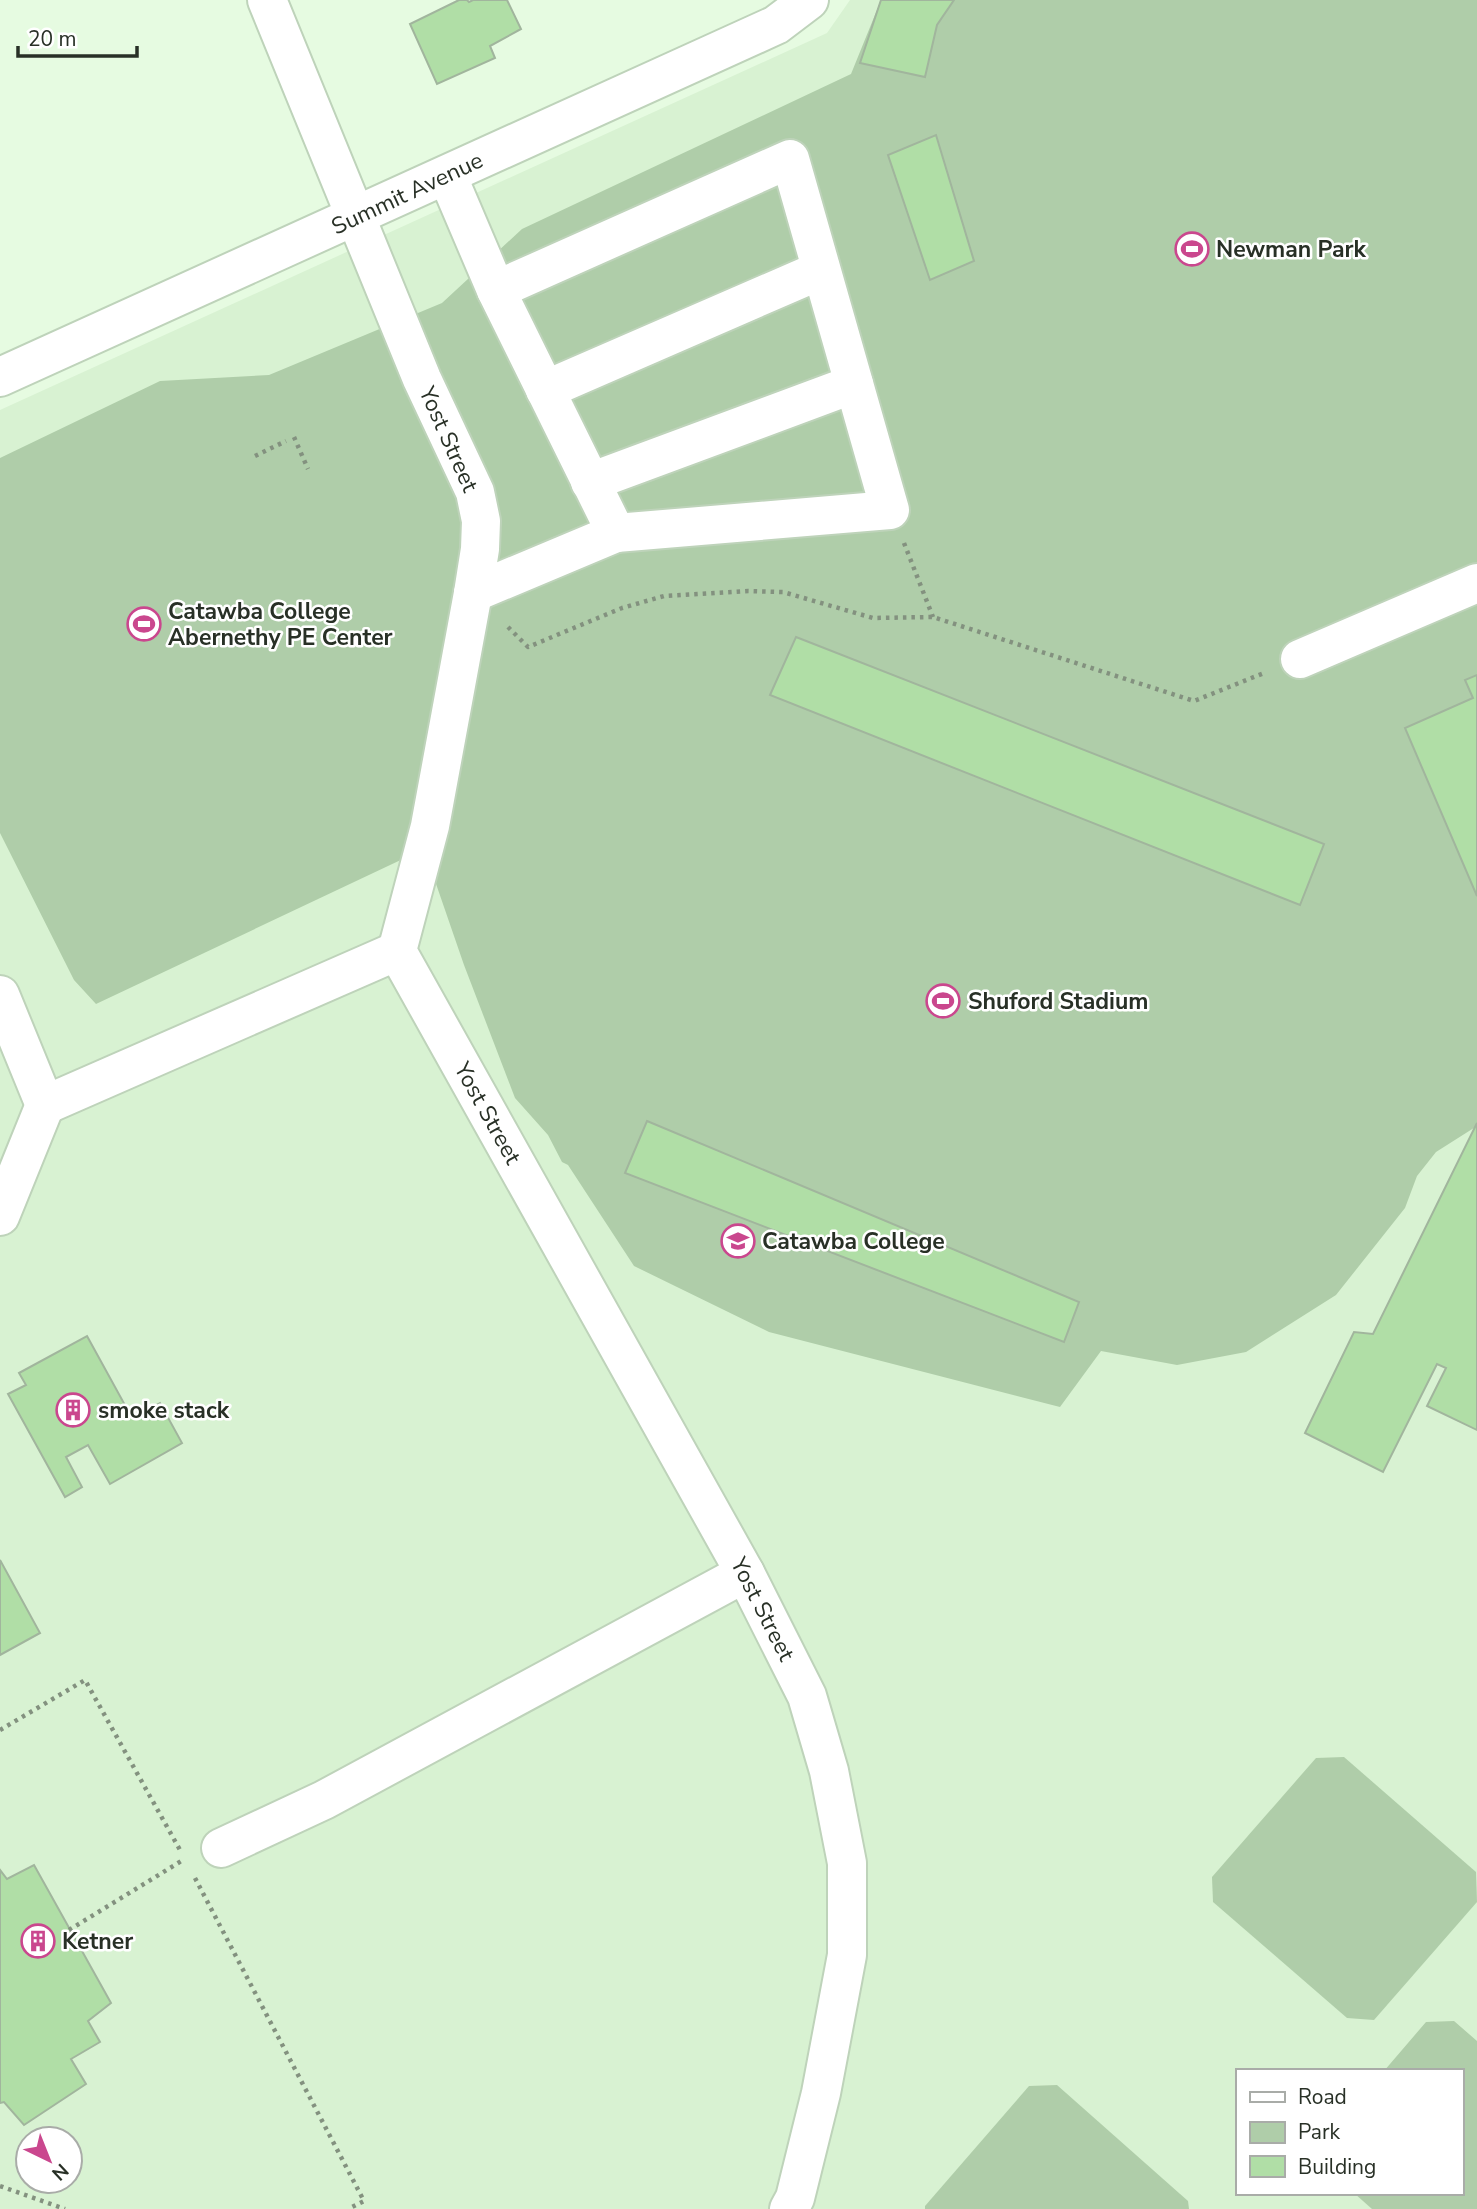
<svg xmlns="http://www.w3.org/2000/svg" width="1477" height="2209" font-family="'Nunito Sans',sans-serif">
	<style>
		.built { fill: #d8f2d2; fill-rule: evenodd }
		.green { fill: #afcda9 }
		.building { fill: #b0dea6; stroke: #a1b59d; stroke-width: 2 }
		.lines { fill: none; stroke-linecap: round; stroke-linejoin: round }
		.minor-casing { stroke: #bed3ba; stroke-width: 42 }
		.path { stroke: #83917f; stroke-width: 4.5; stroke-dasharray: 3.5 5; stroke-linecap: butt }
		.minor { stroke: #fff; stroke-width: 38 }
		.labels { text-anchor: middle; stroke-width: 5; stroke-linejoin: round; paint-order: stroke }
		.street-label { font-size: 23px; fill: #283026; stroke: #fff }
		.poi-label { font-size: 23px; font-weight: bold; fill: #283026; stroke: #fff; text-anchor: start }
	</style>
	<rect width="100%" height="100%" fill="#e6fbe1"/>
	<path class="built" d="M850,0H1477V2209H0V410L827,33ZM1237,2071H1461V2193H1237ZM28,2139H70V2181H28Z"/>
	<g class="green">
		<path d="M881,0H1477V1126L1436,1152L1417,1176L1405,1208L1336,1295L1246,1352L1177,1365L1101,1351L1060,1407L769,1332L634,1266L568,1165L562,1162L548,1135L515,1098L464,965L424,849L96,1004L74,980L0,833V458L160,381L269,375L442,303L522,229L851,74Z"/>
		<path d="M1344,1757L1476,1872L1477,1902L1374,2020L1347,2018L1213,1902L1212,1877L1316,1758Z"/>
		<path d="M1454,2021L1477,2041V2209H1372L1354,2193H1461V2071H1384L1426,2022Z"/>
		<path d="M1057,2085L1188,2201L1189,2209H925V2206L1029,2086Z"/>
	</g>
	<g class="building">
		<path d="M459,0H467L469,2L473,0H507L521,29L490,46L495,58L437,84L410,24Z"/>
		<path d="M881,0H954L937,25L925,77L860,63Z"/>
		<path d="M936,135L974,261L930,280L888,155Z"/>
		<path d="M796,637L1324,844L1300,905L770,695Z"/>
		<path d="M1477,675V896L1405,728L1473,698L1465,680Z"/>
		<path d="M647,1121L1079,1302L1064,1342L625,1173Z"/>
		<path d="M1477,1123V1430L1427,1406L1446,1368L1437,1364L1383,1472L1305,1433L1354,1332L1373,1334Z"/>
		<path d="M87,1336L132,1418L160,1403L182,1443L110,1484L88,1445L66,1457L82,1487L65,1497L8,1394L26,1385L19,1373Z"/>
		<path d="M0,1560L40,1633L0,1655Z"/>
		<path d="M34,1865L111,2003L88,2021L100,2042L71,2059L86,2084L24,2125L4,2102L0,2103V1870L7,1879Z"/>
	</g>
	<g class="lines">
		<defs>
			<g id="minor">
				<path d="M267,0L422,379L475,492L481,521L480,549L473,593L430,826L397,951L745,1573L807,1696L829,1771L847,1863V1955L821,2093L795,2198L789,2209"/>
				<path d="M447,175L496,290L616,533L473,593"/>
				<path d="M496,290L790,159L890,510L616,533"/>
				<path d="M0,377L776,25L809,0"/>
				<path d="M545,390L821,270"/>
				<path d="M590,482L854,384"/>
				<path d="M1300,659L1477,583"/>
				<path d="M0,995L45,1105L397,951"/>
				<path d="M0,1216L45,1105"/>
				<path d="M221,1848L324,1800L745,1573"/>
			</g>
		</defs>
		<use href="#minor" class="minor-casing"/>
		<g class="path">
			<path d="M294,437L308,469"/>
			<path d="M255,456L286,441"/>
			<path d="M904,543L933,617"/>
			<path d="M508,627L528,647L622,608L664,596L748,591L783,592L873,618L933,617L1194,701L1264,673"/>
			<path d="M0,1730L85,1680L180,1850"/>
			<path d="M195,1878L364,2201L348,2209"/>
			<path d="M69,1930L183,1860"/>
			<path d="M0,2186L65,2209"/>
		</g>
		<use href="#minor" class="minor"/>
	</g>
	<defs>
		<symbol id="stadium-ring" viewBox="-11 -11 22 22"><circle r="9.5" fill="#fff" stroke="#ca478e" stroke-width="1.5"/><path d="M0-5a6.5 5 0 1 0 0 10a6.5 5 0 1 0 0-10ZM-3.5-1.8h7v3.6h-7Z" fill="#ca478e"/></symbol>
		<symbol id="university-ring" viewBox="-11 -11 22 22"><circle r="9.5" fill="#fff" stroke="#ca478e" stroke-width="1.5"/><path d="M0-5L7-2L0 1L-7-2ZM-4 1L0 2.5L4 1V4Q0 6-4 4Z" fill="#ca478e"/></symbol>
		<symbol id="building-ring" viewBox="-11 -11 22 22"><circle r="9.5" fill="#fff" stroke="#ca478e" stroke-width="1.5"/><path d="M-4-6H4V6H1V3H-1V6H-4ZM-2.5-4.3h1.7v1.8h-1.7ZM.8-4.3h1.7v1.8H.8ZM-2.5-1h1.7V.8h-1.7ZM.8-1h1.7V.8H.8Z" fill="#ca478e"/></symbol>
	</defs>
	<g fill-rule="evenodd">
		<use href="#stadium-ring" x="1173" y="230" width="38" height="38"/>
		<use href="#stadium-ring" x="125" y="605" width="38" height="38"/>
		<use href="#stadium-ring" x="924" y="982" width="38" height="38"/>
		<use href="#university-ring" x="719" y="1222" width="38" height="38"/>
		<use href="#building-ring" x="54" y="1391" width="38" height="38"/>
		<use href="#building-ring" x="19" y="1922" width="38" height="38"/>
	</g>
	<g class="labels">
		<g class="street-label">
			<text transform="translate(407 193) rotate(-25)" y="8">Summit Avenue</text>
			<text transform="translate(449 439) rotate(66)" y="8">Yost Street</text>
			<text transform="translate(488 1113) rotate(61)" y="8">Yost Street</text>
			<text transform="translate(763 1609) rotate(63)" y="8">Yost Street</text>
		</g>
		<g class="poi-label">
			<text x="1216" y="257">Newman Park</text>
			<text x="168" y="619">Catawba College<tspan x="168" dy="26">Abernethy PE Center</tspan></text>
			<text x="968" y="1009">Shuford Stadium</text>
			<text x="762" y="1249">Catawba College</text>
			<text x="98" y="1418">smoke stack</text>
			<text x="62" y="1949">Ketner</text>
		</g>
	</g>
	<rect x="1236" y="2069" width="228" height="126" fill="#ffffff" stroke="#a9aca8" stroke-width="2"/>
	<rect x="1250" y="2092" width="35" height="10" fill="#ffffff" stroke="#a9aca8" stroke-width="2"/>
	<text x="1298" y="2104" font-size="21" fill="#283026">Road</text>
	<rect x="1250" y="2122" width="35" height="21" fill="#afcda9" stroke="#a9aca8" stroke-width="2"/>
	<text x="1298" y="2139" font-size="21" fill="#283026">Park</text>
	<rect x="1250" y="2156" width="35" height="21" fill="#b0dea6" stroke="#a9aca8" stroke-width="2"/>
	<text x="1298" y="2174" font-size="21" fill="#283026">Building</text>
	<g transform="translate(49 2160) rotate(137)"><circle r="33" fill="#ffffff" stroke="#a9aca8" stroke-width="2"/>
	<path d="M0-5L12 26L0 18L-12 26Z" fill="#ca478e"/>
	<text y="-10" font-size="19" font-weight="bold" text-anchor="middle" fill="#283026">N</text>
	</g>
	<path d="M18 46v10h119v-10" fill="none" stroke="#283026" stroke-width="3.5"/>
	<text x="28" y="46" font-size="21" fill="#283026" stroke="#ffffff" stroke-width="5" paint-order="stroke">20 m</text>
</svg>
